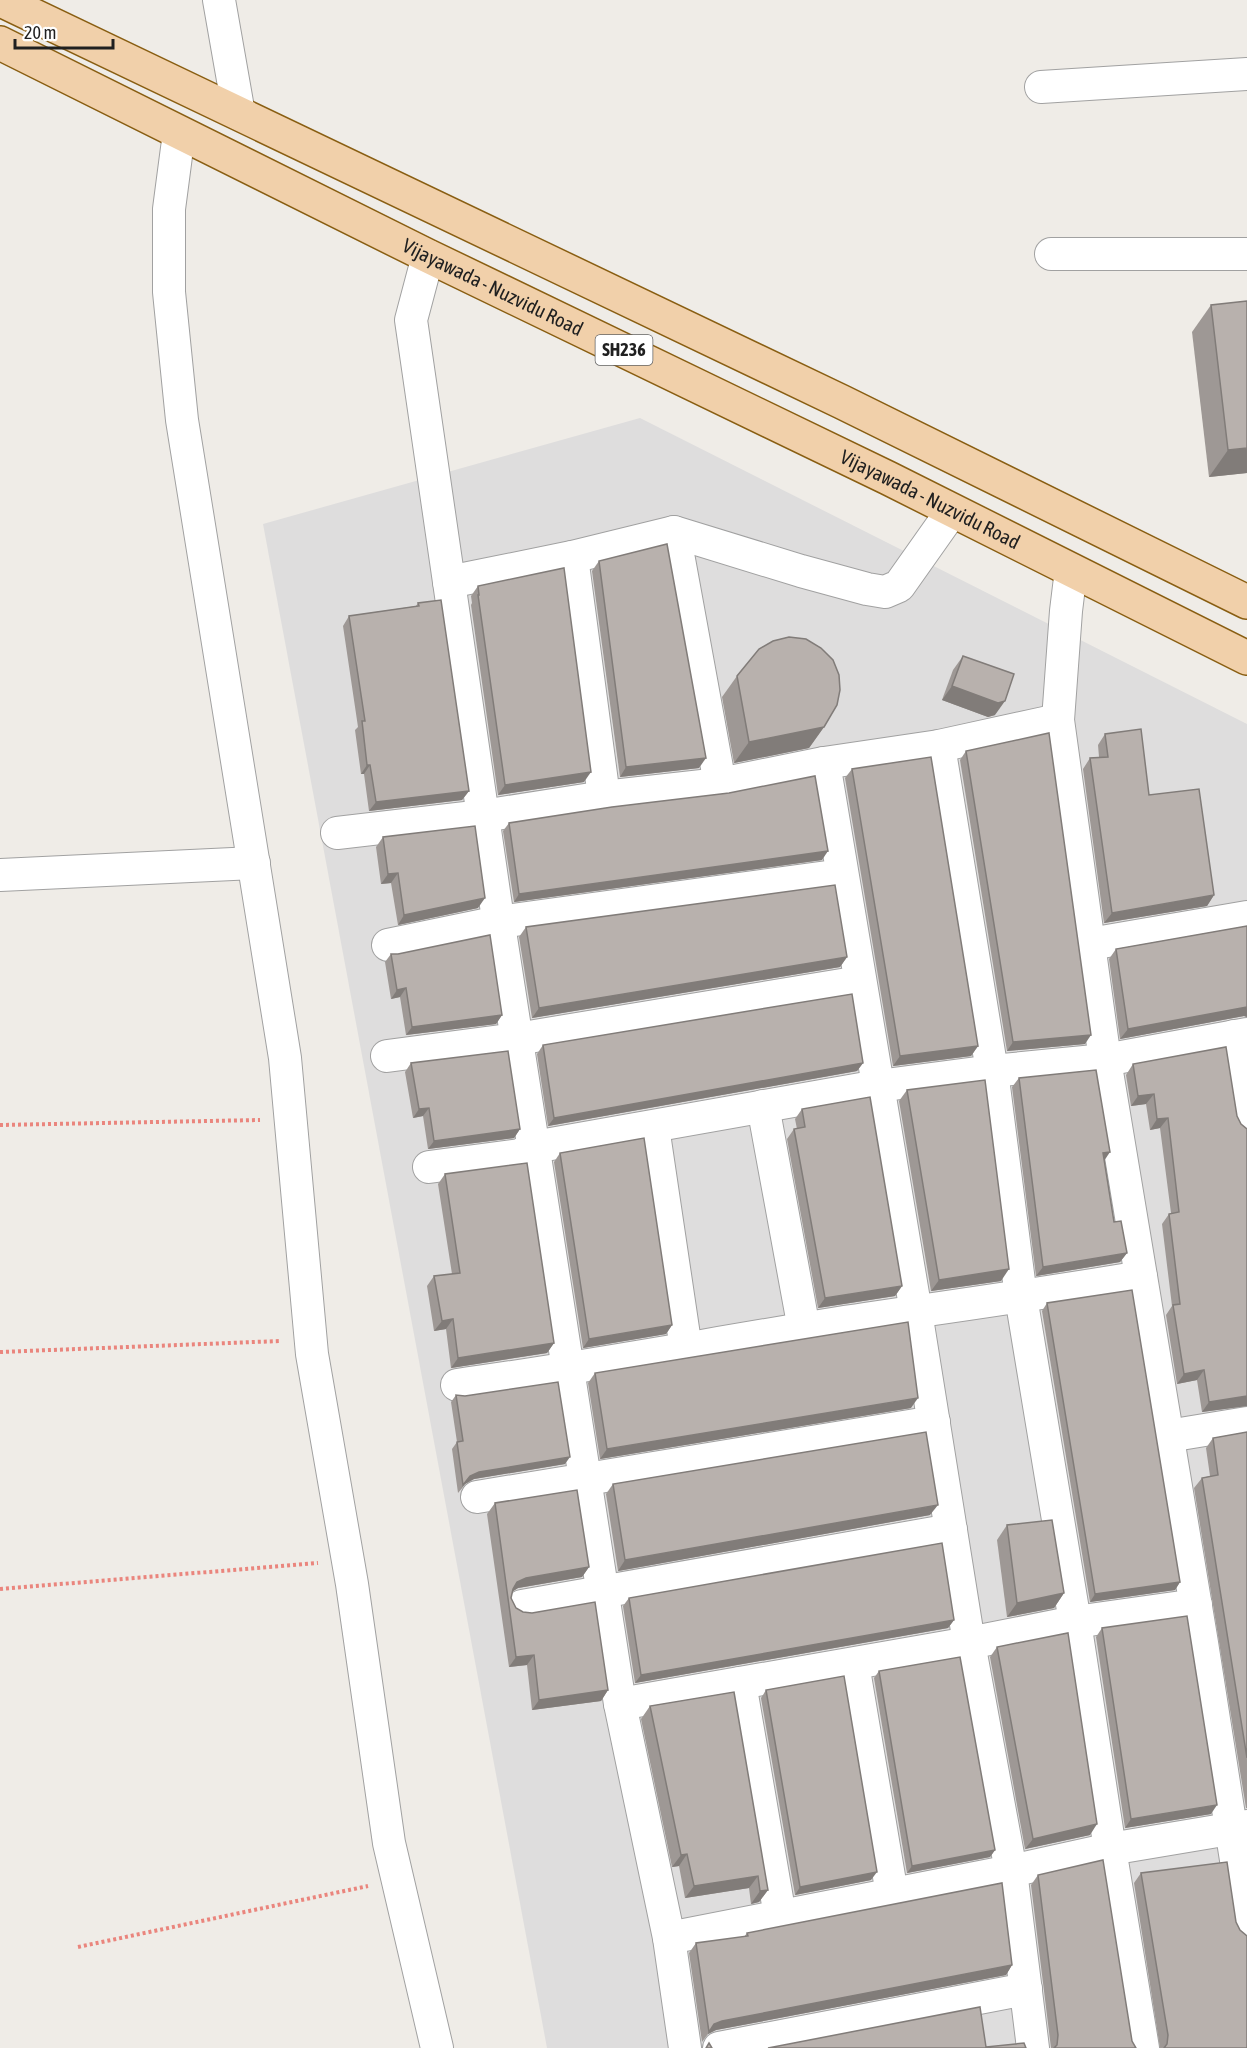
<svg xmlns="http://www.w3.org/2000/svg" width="1247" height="2048" font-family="'Asap Condensed',sans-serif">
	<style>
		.residential { fill: #dedddd }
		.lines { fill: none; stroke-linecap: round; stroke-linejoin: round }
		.minor-casing { stroke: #a1a1a1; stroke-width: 34 }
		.primary-casing { stroke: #895e12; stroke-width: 36 }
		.path { stroke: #ea857d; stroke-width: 4; stroke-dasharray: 3 3; stroke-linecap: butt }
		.minor { stroke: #fff; stroke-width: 32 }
		.primary { stroke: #f1d0aa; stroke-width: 33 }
		.wall { fill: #9e9895 }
		.shaded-wall { fill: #817c79 }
		.building { fill: #b8b1ad; stroke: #817c79; stroke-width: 1.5 }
		.labels { text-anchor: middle; stroke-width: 4.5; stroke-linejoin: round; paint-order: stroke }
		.shield { fill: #fff; stroke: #636363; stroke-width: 1.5 }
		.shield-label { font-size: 18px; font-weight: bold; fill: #202020 }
		.street-label { font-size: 20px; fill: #202020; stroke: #fff }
	</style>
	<rect width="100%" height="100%" fill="#efece7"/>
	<path class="residential" d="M640,418L1247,724V2048H547L263,524Z"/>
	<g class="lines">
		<defs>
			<g id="minor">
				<path d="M219,0L239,114"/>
				<path d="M1041,87L1247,74"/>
				<path d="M179,133L169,209V292L182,420L285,1058L312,1354L352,1584L389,1843L437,2048"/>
				<path d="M1051,254H1247"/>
				<path d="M428,256L411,320L495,899L620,1704L669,1938L685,2048"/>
				<path d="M674,532L720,784"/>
				<path d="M572,557L604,797"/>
				<path d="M1071,570L1066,611L1058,720L1105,1060L1202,1643L1247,1930"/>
				<path d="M449,582L572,557L674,532L801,571L867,589L885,592L899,586L952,511"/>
				<path d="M939,746L992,1071L1021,1297L1075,1622L1110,1849L1143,2048"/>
				<path d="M824,763L916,1312L969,1643L1075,1622L1196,1605"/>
				<path d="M337,833L483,816L604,797L720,784L824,763L939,746L1058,720"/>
				<path d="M0,875L254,863"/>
				<path d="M1090,944L1247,917"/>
				<path d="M388,945L499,922L842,875"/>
				<path d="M1234,1036L1247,1123"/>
				<path d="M387,1056L517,1039L860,982"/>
				<path d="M763,1106L804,1329"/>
				<path d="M653,1127L686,1349"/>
				<path d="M429,1167L520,1155L534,1147L878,1086L992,1071L1105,1060L1247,1034"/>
				<path d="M457,1385C581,1368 703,1345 826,1325C931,1309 1036,1295 1141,1277"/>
				<path d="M1168,1436L1247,1423"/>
				<path d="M477,1497L934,1422"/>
				<path d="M522,1606L951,1530"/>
				<path d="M853,1664L892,1894"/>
				<path d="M740,1683L780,1916"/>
				<path d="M620,1704L969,1643L1011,1871L1033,2048"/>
				<path d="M669,1938L1011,1871L1110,1849L1247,1826"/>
				<path d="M719,2048L1026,1989"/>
			</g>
			<g id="primary">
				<path d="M1,0L842,402L1247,602"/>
				<path id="s1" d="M0,43L428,256L888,478L1247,658"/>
			</g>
		</defs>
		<use href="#minor" class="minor-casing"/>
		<use href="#primary" class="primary-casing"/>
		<g class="path">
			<path d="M0,1125L260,1120"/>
			<path d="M0,1352L280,1341"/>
			<path d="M0,1589L318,1563"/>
			<path d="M78,1947L368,1886"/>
		</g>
		<use href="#minor" class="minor"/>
		<use href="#primary" class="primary"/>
	</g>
	<g class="wall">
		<path d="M1211,305L1247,473L1209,477L1192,332Z"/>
		<path d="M599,561L699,768L620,777L592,571Z"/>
		<path d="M478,586L584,782L498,795L471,605L472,603L471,596Z"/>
		<path d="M418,603L469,791L462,800L369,811L364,774H361L355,730L358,727L343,626L349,616L416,606Z"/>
		<path d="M963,656L995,715L988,717L942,700L953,670Z"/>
		<path d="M737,676L824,727L809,748L734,763L722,697Z"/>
		<path d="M1105,734L1149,795L1214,895L1207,906L1104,923L1083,769L1090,758L1099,757L1098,745Z"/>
		<path d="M966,751L1085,1044L1007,1051L960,760Z"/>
		<path d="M852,769L978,1046L971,1056L893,1066L845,778Z"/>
		<path d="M509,823L822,860L514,902L503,831Z"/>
		<path d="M383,837L478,908L398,925L391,883L381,884L376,847Z"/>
		<path d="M1247,926V1017L1244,1016L1120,1039L1109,959L1116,949Z"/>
		<path d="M526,927L847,957L840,967L532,1018L519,937Z"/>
		<path d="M391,954L502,1015L496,1024L406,1035L400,997L391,999L385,962Z"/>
		<path d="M543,1045L863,1063L857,1071L548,1126L537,1054Z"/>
		<path d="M411,1063L520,1129L514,1138L428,1149L423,1116L413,1118L405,1072Z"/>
		<path d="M1133,1064L1237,1116L1241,1124L1247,1129V1406L1202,1412L1197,1380L1177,1384L1166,1315L1172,1306L1162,1224L1169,1214L1171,1213L1160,1128L1150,1130L1146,1104L1131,1106L1126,1075Z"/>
		<path d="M1019,1078L1104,1160L1114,1222L1127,1253L1120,1262L1036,1276L1012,1087Z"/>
		<path d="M907,1090L1001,1281L931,1291L899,1101Z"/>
		<path d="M802,1109L902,1286L895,1296L818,1308L787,1139L794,1129H797L795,1119Z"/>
		<path d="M560,1153L672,1325L666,1334L583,1348L554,1162Z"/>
		<path d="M445,1174L554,1343L547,1353L451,1368L446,1329L434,1331L427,1286L434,1276L452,1274L438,1184Z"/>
		<path d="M1047,1303L1180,1582L1175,1590L1090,1602L1042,1311Z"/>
		<path d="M595,1373L911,1408L600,1459L588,1383Z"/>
		<path d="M456,1395L565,1464L474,1479L465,1484L458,1493L452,1449L457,1442L451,1402Z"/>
		<path d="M1247,1432V1808H1246L1194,1488L1202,1478L1210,1476L1206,1448L1213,1438Z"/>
		<path d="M613,1484L930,1515L618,1571L606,1494Z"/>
		<path d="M495,1503L589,1567L582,1577L518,1588L512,1592L511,1598L516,1608L608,1690L601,1701L532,1710L527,1665L509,1667L487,1514Z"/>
		<path d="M1007,1525L1064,1593L1054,1608L1007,1617L997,1540Z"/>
		<path d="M629,1598L954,1620L948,1628L635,1683L623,1606Z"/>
		<path d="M1102,1628L1211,1814L1125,1828L1096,1637Z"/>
		<path d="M997,1647L1090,1835L1025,1849L990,1657Z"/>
		<path d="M879,1671L995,1850L990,1857L907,1873L874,1678Z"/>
		<path d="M766,1690L871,1880L795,1895L761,1698Z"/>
		<path d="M650,1706L768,1890L759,1902L751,1904L749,1888L685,1898L679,1866L672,1867L641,1719Z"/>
		<path d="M1141,1873L1236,1922L1240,1930L1247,2048H1160L1134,1883Z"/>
		<path d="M1038,1875L1132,2041L1136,2048H1051L1031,1885Z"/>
		<path d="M747,1933L1012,1965L1006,1975L716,2030L708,2034L702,2042L689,1953L696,1943L744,1937Z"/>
	</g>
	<g class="shaded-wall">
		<path d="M1247,448V473L1209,477L1228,450Z"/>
		<path d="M952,686L1005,701L995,715L988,717L942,700Z"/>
		<path d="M824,727L809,748L734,763L749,742Z"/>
		<path d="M706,758L699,768L620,777L626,767Z"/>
		<path d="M367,765H370L364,774H361Z"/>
		<path d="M591,772L584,782L498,795L505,785Z"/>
		<path d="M469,791L462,800L369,811L376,802Z"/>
		<path d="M828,851L822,860L514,902L519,894Z"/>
		<path d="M398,873L391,883L381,884L388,874Z"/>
		<path d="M1214,895L1207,906L1104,923L1112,913Z"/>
		<path d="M485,898L478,908L398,925L404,915Z"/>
		<path d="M847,957L840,967L532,1018L539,1008Z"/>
		<path d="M406,988L400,997L391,999L397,990Z"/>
		<path d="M1247,1007V1017L1244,1016L1120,1039L1128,1029Z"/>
		<path d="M502,1015L496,1024L406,1035L412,1027Z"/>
		<path d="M1091,1035L1085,1044L1007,1051L1013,1042Z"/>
		<path d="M978,1046L971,1056L893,1066L900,1056Z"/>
		<path d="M863,1063L857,1071L548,1126L554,1118Z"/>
		<path d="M1154,1094L1146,1104L1131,1106L1138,1096Z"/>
		<path d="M429,1108L423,1116L413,1118L419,1109Z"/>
		<path d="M1168,1118L1160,1128L1150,1130L1157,1119Z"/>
		<path d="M520,1129L514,1138L428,1149L434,1141Z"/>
		<path d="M1110,1152L1104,1161L1103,1153Z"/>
		<path d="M1127,1253L1120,1262L1036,1276L1043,1267Z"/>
		<path d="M1009,1269L1001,1281L931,1291L939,1280Z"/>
		<path d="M902,1286L895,1296L818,1308L825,1298Z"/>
		<path d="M453,1319L446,1329L434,1331L442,1321Z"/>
		<path d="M672,1325L666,1334L583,1348L589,1339Z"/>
		<path d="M554,1343L547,1353L451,1368L458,1358Z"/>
		<path d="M1204,1370L1197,1380L1177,1384L1184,1374Z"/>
		<path d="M1247,1396V1406L1202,1412L1209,1402Z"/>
		<path d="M918,1398L911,1408L600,1459L607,1449Z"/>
		<path d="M570,1457L565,1464L474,1479L465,1484L458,1493L470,1476L479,1472Z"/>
		<path d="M938,1505L930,1515L618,1571L625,1560Z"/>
		<path d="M589,1567L582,1577L518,1588L510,1593L517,1582L526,1578Z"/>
		<path d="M1180,1582L1175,1590L1090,1602L1095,1594Z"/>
		<path d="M1064,1593L1054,1608L1007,1617L1017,1603Z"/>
		<path d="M954,1620L948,1628L635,1683L641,1675Z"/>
		<path d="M534,1655L527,1665L509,1667L516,1657Z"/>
		<path d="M608,1690L601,1701L532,1710L539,1700Z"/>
		<path d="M1217,1805L1211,1814L1125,1828L1131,1819Z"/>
		<path d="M1097,1824L1090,1835L1025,1849L1033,1839Z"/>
		<path d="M995,1850L990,1857L907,1873L912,1866Z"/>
		<path d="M687,1854L679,1866L672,1867L681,1855Z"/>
		<path d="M877,1872L871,1880L795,1895L800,1887Z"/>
		<path d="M758,1876L749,1888L685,1898L694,1886Z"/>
		<path d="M768,1890L759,1902L751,1904L760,1891Z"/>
		<path d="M1012,1965L1006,1975L716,2030L708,2034L714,2024L722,2021Z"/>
	</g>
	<g class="building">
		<path d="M1247,301V448L1228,450L1211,305Z"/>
		<path d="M667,544L706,758L626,767L599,561Z"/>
		<path d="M564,568L591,772L505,785L478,595H479L478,586Z"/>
		<path d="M441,600L469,791L376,802L370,765H367L362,721H365L349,616L419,606L418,603Z"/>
		<path d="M789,637L806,639L821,648L833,660L839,675L840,690L837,705L824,727L749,742L737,676L759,649L773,641Z"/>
		<path d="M963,656L1014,674L1005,701L998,703L952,686Z"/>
		<path d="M1141,729L1149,795L1199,789L1214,895L1112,913L1090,758L1108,757L1105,734Z"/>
		<path d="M1049,733L1091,1035L1013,1042L966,751Z"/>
		<path d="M931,757L978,1046L900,1056L852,769Z"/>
		<path d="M815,776L828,851L519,894L509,823L612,807L729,793Z"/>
		<path d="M475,826L485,898L404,915L398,873L388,874L383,837Z"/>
		<path d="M835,885L847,957L539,1008L526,927Z"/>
		<path d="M1247,926V1007L1128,1029L1116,949Z"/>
		<path d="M490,935L502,1015L412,1027L406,988L397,990L391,954H398Z"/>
		<path d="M852,994L863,1063L554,1118L543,1045Z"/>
		<path d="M1226,1047L1237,1116L1241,1124L1247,1129V1396L1209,1402L1204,1370L1184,1374L1173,1305L1180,1304L1169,1214L1179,1212L1168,1118L1157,1119L1154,1094L1138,1096L1133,1064Z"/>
		<path d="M508,1051L520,1129L434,1141L429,1108L419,1109L411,1063Z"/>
		<path d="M1096,1070L1110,1152L1103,1153L1114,1222L1121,1221L1127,1253L1043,1267L1019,1078Z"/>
		<path d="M985,1080L1009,1269L939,1280L907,1090Z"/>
		<path d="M870,1097L902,1286L825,1298L794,1129L805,1127L802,1109Z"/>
		<path d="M644,1138L672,1325L589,1339L560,1153Z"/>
		<path d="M527,1163L554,1343L458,1358L453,1319L442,1321L434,1276L460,1273L445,1174Z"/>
		<path d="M1132,1290L1180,1582L1095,1594L1047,1303Z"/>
		<path d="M908,1322L918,1398L607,1449L595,1373Z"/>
		<path d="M558,1382L570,1457L479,1472L470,1476L463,1485L457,1442L463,1441L456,1395L465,1396Z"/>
		<path d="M926,1432L938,1505L625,1560L613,1484Z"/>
		<path d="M1247,1432V1758L1202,1478L1218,1475L1213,1438Z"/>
		<path d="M577,1490L589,1567L526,1578L517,1582L513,1589L511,1598L516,1608L523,1612L532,1613L595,1602L608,1690L539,1700L534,1655L516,1657L495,1503Z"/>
		<path d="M1052,1520L1064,1593L1017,1603L1007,1525Z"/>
		<path d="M942,1543L954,1620L641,1675L629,1598Z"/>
		<path d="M1187,1616L1217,1805L1131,1819L1102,1628Z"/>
		<path d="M1068,1633L1097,1824L1033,1839L997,1647Z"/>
		<path d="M960,1657L995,1850L912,1866L879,1671Z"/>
		<path d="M844,1676L877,1872L800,1887L766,1690Z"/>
		<path d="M734,1692L768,1890L760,1891L758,1876L694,1886L687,1854L681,1855L650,1706Z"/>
		<path d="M1103,1860L1132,2041L1136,2048H1054L1057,2045L1058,2035L1038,1875Z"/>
		<path d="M1227,1862L1236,1922L1240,1930L1247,1936V2048H1164L1167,2044L1168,2035L1141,1873Z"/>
		<path d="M1002,1883L1012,1965L722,2021L714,2024L709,2032L696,1943L748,1936L747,1933Z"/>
		<path d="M980,2007L986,2047L1024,2043L1026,2048H768Z"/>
		<path d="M709,2043L712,2048H706Z"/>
	</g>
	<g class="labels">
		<rect class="shield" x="595.5" y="335" width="57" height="30" rx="4.5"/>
		<g class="shield-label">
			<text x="624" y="356">SH236</text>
		</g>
		<g class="street-label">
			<text dy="7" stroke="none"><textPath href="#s1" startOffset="550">Vijayawada - Nuzvidu Road</textPath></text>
			<text dy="7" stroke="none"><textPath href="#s1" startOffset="1036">Vijayawada - Nuzvidu Road</textPath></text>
		</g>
	</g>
	<path d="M15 39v9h98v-9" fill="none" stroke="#202020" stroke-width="3"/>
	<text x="24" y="39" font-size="18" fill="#202020" stroke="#ffffff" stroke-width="4.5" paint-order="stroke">20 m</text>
</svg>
